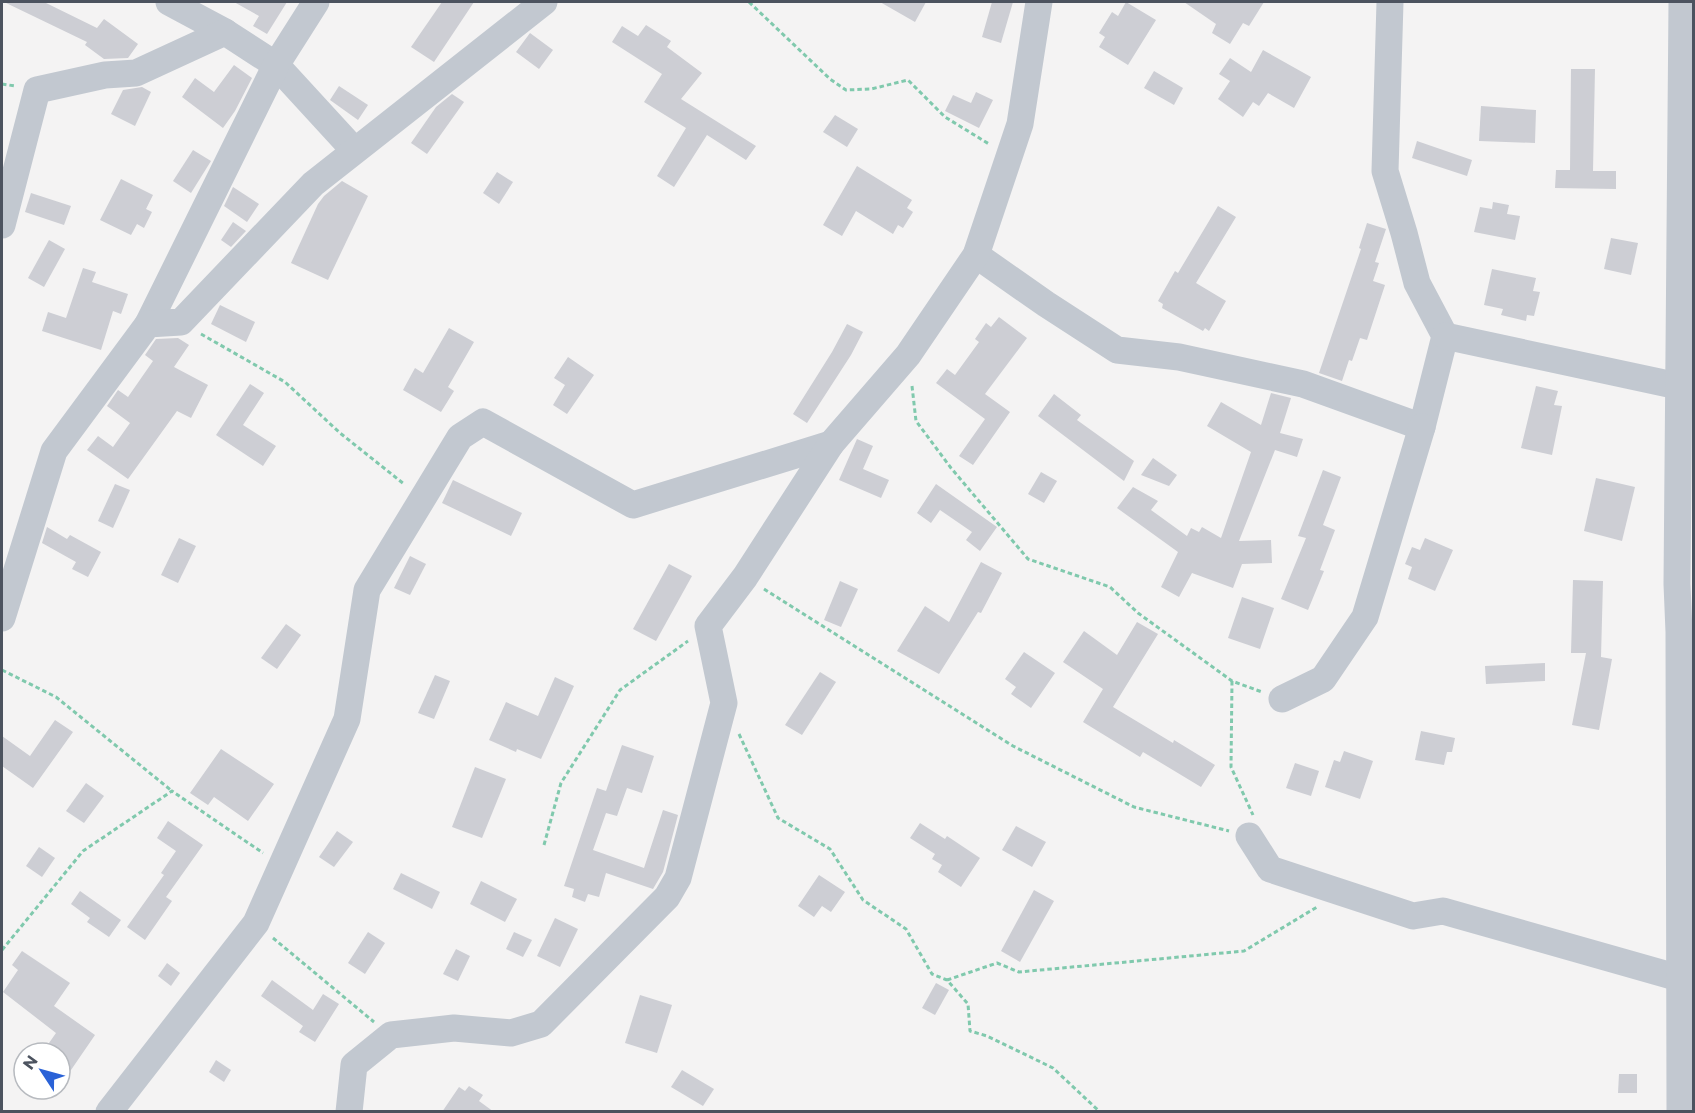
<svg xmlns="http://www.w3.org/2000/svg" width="1695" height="1113" font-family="Montserrat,sans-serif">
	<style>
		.building { fill: #cdced4 }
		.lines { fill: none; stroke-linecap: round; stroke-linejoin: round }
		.path { stroke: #80c9ad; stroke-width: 3; stroke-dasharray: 4.5 3; stroke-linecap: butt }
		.minor { stroke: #c2c8d0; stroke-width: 27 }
	</style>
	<rect width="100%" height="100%" fill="#f4f3f3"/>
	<g class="building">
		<path d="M4,2H44L97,28L104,19L138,44L128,58L104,59L85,45L87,42Z"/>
		<path d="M234,2H287L267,34L253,26L259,16Z"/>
		<path d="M442,2H474L434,62L411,47Z"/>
		<path d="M880,2H926L915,22Z"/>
		<path d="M992,2H1013L1001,43L982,37Z"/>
		<path d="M1126,2L1156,20L1128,65L1099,47L1105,37L1099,33L1112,12L1118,16Z"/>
		<path d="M1184,2H1264L1249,26L1243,23L1230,44L1212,33L1216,24Z"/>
		<path d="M646,25L671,41L667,47L702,73L681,99L756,146L746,160L707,135L674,187L657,176L686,128L644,102L662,74L612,42L622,26L638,36Z"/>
		<path d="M530,33L553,50L539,69L516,52Z"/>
		<path d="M1263,50L1311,77L1294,108L1268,93L1259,106L1253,102L1243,117L1218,99L1230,81L1219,74L1230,58L1251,72Z"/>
		<path d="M234,65L252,78L235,111L223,128L182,97L195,78L214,92Z"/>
		<path d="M1571,69H1595L1593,171H1616V189L1555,188L1556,170H1570Z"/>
		<path d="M1154,71L1183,88L1174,105L1144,88Z"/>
		<path d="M339,86L368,105L358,120L330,100Z"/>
		<path d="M142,87L151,92L135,126L111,114L123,90Z"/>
		<path d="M976,92L993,100L979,128L945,111L953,95L971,103Z"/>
		<path d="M452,94L464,102L427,154L411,143L436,107Z"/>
		<path d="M1481,106L1536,110L1535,143L1479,141Z"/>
		<path d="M835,115L858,129L847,147L823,132Z"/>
		<path d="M1417,141L1472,160L1467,176L1412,158Z"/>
		<path d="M193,150L211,161L191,193L173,181Z"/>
		<path d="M857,166L912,200L907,208L913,212L903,228L898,225L893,234L856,211L842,236L823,225Z"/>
		<path d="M497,172L513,182L499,204L483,193Z"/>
		<path d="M121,179L153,195L146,209L152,212L144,228L137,224L131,235L100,220Z"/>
		<path d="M342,181L368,196L328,280L291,263L318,204L324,196Z"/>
		<path d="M233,187L259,204L247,222L224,206Z"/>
		<path d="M31,193L71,206L64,225L25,212Z"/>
		<path d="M1493,202L1509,205L1507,214L1520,216L1515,240L1474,232L1480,207L1492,209Z"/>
		<path d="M1218,206L1236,217L1196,283L1226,301L1209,331L1205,328L1203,331L1162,308L1163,304L1158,301L1175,271L1178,273Z"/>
		<path d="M233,222L246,231L231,247L221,240Z"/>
		<path d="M1367,223L1386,229L1375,262L1379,263L1373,281L1385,285L1367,340L1360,338L1352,361L1349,360L1342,381L1319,373L1361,249L1359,248Z"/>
		<path d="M1611,238L1638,243L1631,275L1604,269Z"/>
		<path d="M49,240L65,249L44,287L28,278Z"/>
		<path d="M83,268L96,272L92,282L128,294L121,314L113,311L101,350L42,331L48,312L66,318Z"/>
		<path d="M1492,269L1536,278L1533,291L1540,292L1534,316L1527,315L1526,321L1501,315L1503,309L1484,305Z"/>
		<path d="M220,305L255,322L246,342L211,324Z"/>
		<path d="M999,317L1027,338L985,394L1010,412L973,465L959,456L985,419L936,383L947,369L955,375L979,342L975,339L986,323L991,327Z"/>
		<path d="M847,324L863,332L851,355L807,423L793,414L832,352Z"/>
		<path d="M449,328L474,342L448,387L454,391L441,412L403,390L415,368L423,373Z"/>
		<path d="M178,338L189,345L174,367L208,385L191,418L177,411L128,479L87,450L98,436L113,447L130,423L107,406L118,390L128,397L153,361L145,355L156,339Z"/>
		<path d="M568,357L594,375L567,414L553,405L565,385L554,378Z"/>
		<path d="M250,384L264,393L243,425L276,446L263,466L216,435Z"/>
		<path d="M1536,386L1558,391L1554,405L1562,406L1552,455L1521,448Z"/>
		<path d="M1271,393L1291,398L1280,433L1303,439L1297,457L1275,450L1239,541L1271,540L1272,563L1242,564L1233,588L1192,573L1179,597L1161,587L1178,552L1117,508L1133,487L1158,501L1151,510L1187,536L1191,528L1199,532L1202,527L1221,538L1251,452L1207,426L1221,402L1261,425Z"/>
		<path d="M1054,394L1081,415L1077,420L1134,461L1124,481L1038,416Z"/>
		<path d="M857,439L873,446L863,469L889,480L881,498L839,480Z"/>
		<path d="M1153,458L1177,475L1169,486L1141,475Z"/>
		<path d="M1323,470L1341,477L1323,525L1335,530L1320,570L1324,571L1308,610L1281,599L1306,538L1298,536Z"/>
		<path d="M1041,472L1057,481L1044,503L1028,494Z"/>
		<path d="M1596,478L1635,487L1622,541L1584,531Z"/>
		<path d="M453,480L522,513L511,536L442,503Z"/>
		<path d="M115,484L130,490L113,528L98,521Z"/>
		<path d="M936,484L997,527L980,551L966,540L972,532L940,510L931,523L917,513Z"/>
		<path d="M47,527L67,539L70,535L101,552L88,577L72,569L76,562L42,543Z"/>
		<path d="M179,538L196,546L178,583L161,575Z"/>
		<path d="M1425,538L1453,550L1435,591L1408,579L1412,567L1405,564L1412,547L1420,550Z"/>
		<path d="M410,556L426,564L410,595L394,588Z"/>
		<path d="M981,562L1002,573L981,613L978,612L939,674L897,651L925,606L949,622Z"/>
		<path d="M669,564L692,576L656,641L633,629Z"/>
		<path d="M1573,580L1603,581L1601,657L1612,659L1599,730L1572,725L1586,653H1571Z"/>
		<path d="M840,581L858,589L841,627L824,620Z"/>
		<path d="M1242,597L1274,608L1260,649L1228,638Z"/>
		<path d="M1137,622L1158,634L1113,707L1173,743L1174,740L1215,765L1201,787L1143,752L1140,757L1083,722L1103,689L1063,662L1084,631L1117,655Z"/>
		<path d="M286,624L301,635L277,669L261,658Z"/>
		<path d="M1024,652L1055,673L1031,708L1011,694L1016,687L1005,679Z"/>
		<path d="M1545,663V681L1486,684L1485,666Z"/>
		<path d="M820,672L836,682L802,735L785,725Z"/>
		<path d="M435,675L450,681L434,719L418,713Z"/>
		<path d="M555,677L574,686L541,759L517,749L516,752L489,740L506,702L538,716Z"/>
		<path d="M55,720L73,732L33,788L2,766V736L30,756Z"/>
		<path d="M1421,731L1455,738L1452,752H1447L1444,765L1415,760Z"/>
		<path d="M622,745L654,756L642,793L627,788L617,816L606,813L593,850L644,868L663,810L678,815L663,872L653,889L606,873L599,897L588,894L585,902L572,897L574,889L564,886L597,788L606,791Z"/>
		<path d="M221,749L274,784L248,821L214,797L208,805L190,793Z"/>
		<path d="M1344,751L1373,761L1360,799L1325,787L1334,760L1340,762Z"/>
		<path d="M1295,763L1319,771L1311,796L1286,788Z"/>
		<path d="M475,767L506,779L482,838L452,827Z"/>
		<path d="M86,783L104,796L84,823L66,811Z"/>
		<path d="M168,821L203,845L166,897L172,901L145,940L127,927L164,875L161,873L176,851L157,838Z"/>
		<path d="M920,823L945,839L947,836L980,858L961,887L938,872L942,865L932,859L935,854L910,838Z"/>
		<path d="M1016,826L1046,842L1032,867L1002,850Z"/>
		<path d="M337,831L353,842L334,867L319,857Z"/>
		<path d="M39,847L55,858L42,877L26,866Z"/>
		<path d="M401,873L440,892L432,909L393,889Z"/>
		<path d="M819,875L845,892L831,912L822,906L814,917L798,906Z"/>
		<path d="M481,881L517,899L505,922L470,904Z"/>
		<path d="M1034,890L1054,901L1020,962L1001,951Z"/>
		<path d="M80,891L121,920L109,937L87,922L90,918L71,904Z"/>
		<path d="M555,918L578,929L560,967L537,956Z"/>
		<path d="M368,932L385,943L365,974L348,963Z"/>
		<path d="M514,932L532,940L523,957L506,949Z"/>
		<path d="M456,949L470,956L458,981L443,974Z"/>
		<path d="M22,951L70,983L54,1006L95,1035L60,1086V1053H42L56,1033L3,992L18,970L12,965Z"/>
		<path d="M167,963L180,973L171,986L158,976Z"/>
		<path d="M272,980L313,1010L323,994L339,1004L315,1042L299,1032L303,1026L261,996Z"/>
		<path d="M936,983L949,990L935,1015L922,1008Z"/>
		<path d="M640,995L672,1005L657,1053L625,1043Z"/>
		<path d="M216,1060L231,1070L224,1082L209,1072Z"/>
		<path d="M682,1070L714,1089L703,1106L671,1087Z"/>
		<path d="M1619,1074H1637V1093H1618Z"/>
		<path d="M469,1086L483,1095L479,1101L494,1112H442L459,1087L465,1091Z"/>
	</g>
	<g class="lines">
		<g class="path">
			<path d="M749,2L830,79L846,90L871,89L908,80L945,117L989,144"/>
			<path d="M2,84L15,86"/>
			<path d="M201,334L285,382L340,433L404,484"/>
			<path d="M912,386L916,421L951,468L1028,559L1110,587L1138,613L1232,681L1262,692"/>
			<path d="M764,589L1013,746L1134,807L1229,831"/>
			<path d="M2,670L56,697L172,791"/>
			<path d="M1232,681L1231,767L1253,815"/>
			<path d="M739,734L778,818L830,849L863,900L906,929L932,974L947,980L968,1004L970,1031L987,1036L1053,1068L1100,1112"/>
			<path d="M544,845L561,783L620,690L688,641"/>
			<path d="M273,938L374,1022"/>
			<path d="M2,950L83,851L172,791L263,853"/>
			<path d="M947,980L997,963L1019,972L1244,951L1317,907"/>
		</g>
		<g class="minor">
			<path d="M169,2L225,32"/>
			<path d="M2,225L37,90L105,75L136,73L225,32L276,65L354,150"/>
			<path d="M976,255L1046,304L1117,350L1179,357L1303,384L1422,427L1445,336L1417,283L1404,233L1385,171L1390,2"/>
			<path d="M148,324L276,65L316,2"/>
			<path d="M1445,336L1678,386"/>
			<path d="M2,618L54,451L148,324L181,322L313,184L544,2"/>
			<path d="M1282,699L1323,679L1365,617L1422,427"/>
			<path d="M1249,836L1270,869L1413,916L1443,911L1679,978"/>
			<path d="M109,1112L256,923L347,719L367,590L460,437L483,422L633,505L831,444"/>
			<path d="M349,1112L354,1065L391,1035L454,1028L511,1033L541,1024L667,897L678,878L724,703L708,626L745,577L831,444L908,355L976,255L1020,124L1039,2"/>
			<path d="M1680,1112L1679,632L1677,584L1682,2"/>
		</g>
	</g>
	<rect width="1695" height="1113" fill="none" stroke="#4c535f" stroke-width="6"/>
	<g transform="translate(42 1071) rotate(306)"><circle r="28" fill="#ffffff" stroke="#b7babf" stroke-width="1.5"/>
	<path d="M0-4.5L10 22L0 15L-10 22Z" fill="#2a62d7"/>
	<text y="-9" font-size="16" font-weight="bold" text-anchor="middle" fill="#4c535f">N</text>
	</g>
</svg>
